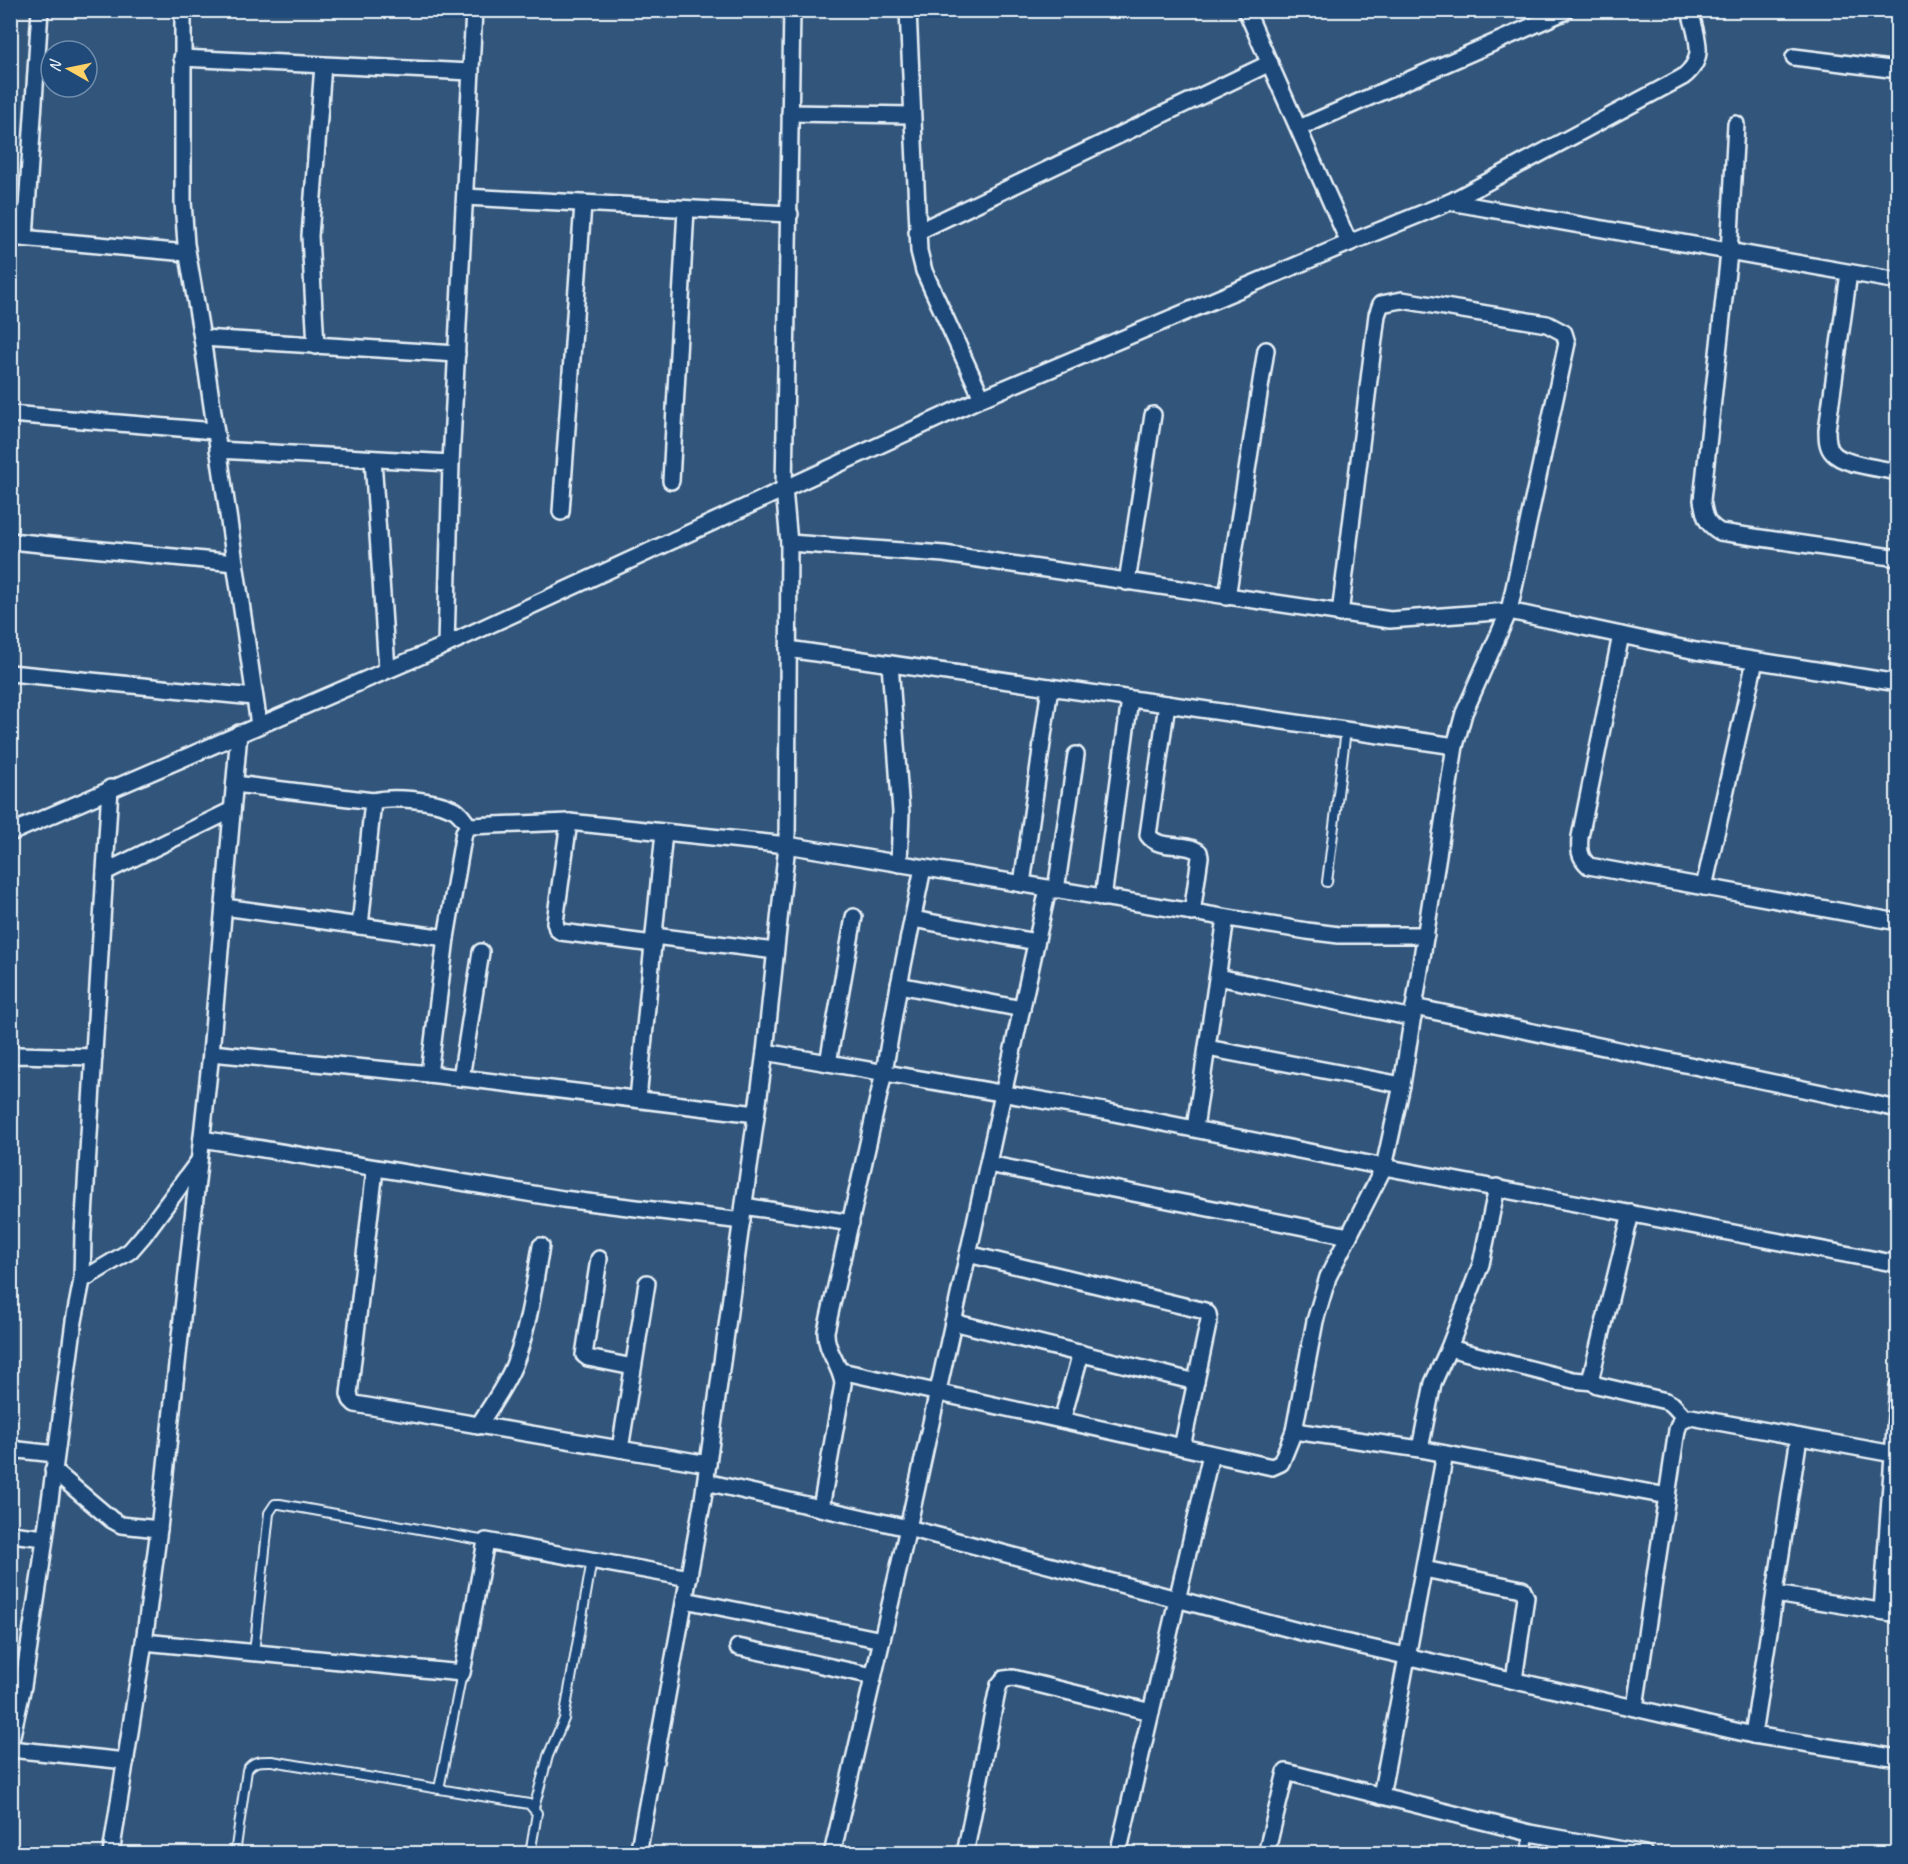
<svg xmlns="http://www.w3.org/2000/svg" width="1908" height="1864" font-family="Caveat,sans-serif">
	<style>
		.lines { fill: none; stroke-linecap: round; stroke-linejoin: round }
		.lane-casing { stroke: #e8f1f8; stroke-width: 12 }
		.street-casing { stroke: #e8f1f8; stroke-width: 20 }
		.lane { stroke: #1f4a7a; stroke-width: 8 }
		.street { stroke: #1f4a7a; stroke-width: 15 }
	</style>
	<rect width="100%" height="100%" fill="#32557b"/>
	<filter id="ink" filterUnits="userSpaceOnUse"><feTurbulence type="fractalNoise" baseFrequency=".0167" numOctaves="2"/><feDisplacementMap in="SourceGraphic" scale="12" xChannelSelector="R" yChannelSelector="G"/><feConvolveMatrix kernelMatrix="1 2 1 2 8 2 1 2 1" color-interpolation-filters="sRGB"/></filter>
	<g filter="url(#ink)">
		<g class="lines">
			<defs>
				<g id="lane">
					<path d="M1327,882L1346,730"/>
					<path d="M254,1653L269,1513L275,1504H280L486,1541"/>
					<path d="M439,1789L462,1673"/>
					<path d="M534,1808L548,1756L564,1719L592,1560"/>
					<path d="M235,1854L247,1770C253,1760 261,1761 272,1761L529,1804L537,1813L530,1854"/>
					<path d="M1525,1854L1530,1833"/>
				</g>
				<g id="street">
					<path d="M183,10V202L186,244L202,338L259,725"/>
					<path d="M908,10L919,251L924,271L982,398"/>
					<path d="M1246,10L1349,243"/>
					<path d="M1794,57L1898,70"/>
					<path d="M182,58L471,72"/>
					<path d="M790,113L912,115"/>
					<path d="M1736,124L1729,253L1702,500C1705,516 1705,523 1720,532L1898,558"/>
					<path d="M1299,128L1564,12"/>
					<path d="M465,197L790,214"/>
					<path d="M1450,202L1898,281"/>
					<path d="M917,232L1270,63"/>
					<path d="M10,237L187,253"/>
					<path d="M25,238L40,10"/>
					<path d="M1849,273L1827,430C1827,438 1827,447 1833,453C1843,465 1881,468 1898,472"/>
					<path d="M202,338L457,354"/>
					<path d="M316,346L310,236L323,65"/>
					<path d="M10,414L215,431"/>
					<path d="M218,450L451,463"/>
					<path d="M373,459L387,670"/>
					<path d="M671,481L686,209"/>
					<path d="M561,512L583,204"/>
					<path d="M10,541L235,563"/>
					<path d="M789,543L944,554L1390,620L1509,611L1696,651L1898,683"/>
					<path d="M1127,582L1153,415"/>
					<path d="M1227,597L1266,350"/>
					<path d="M1621,635L1580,837C1579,850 1579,857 1589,866L1898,922"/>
					<path d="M446,645L451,463L474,10"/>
					<path d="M788,649L1455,746"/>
					<path d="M890,664L901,812L899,864"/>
					<path d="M10,673L254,697"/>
					<path d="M1167,704L1148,835C1159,851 1185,841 1199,852L1200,857L1192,913"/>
					<path d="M235,784L373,801L360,926"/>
					<path d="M373,801C393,796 435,800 453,809C460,812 464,820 469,826"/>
					<path d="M569,822L555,922L557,929L561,932L653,944"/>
					<path d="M10,833L446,645L982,398L1349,243L1450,202L1683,77C1708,57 1696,37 1690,10"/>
					<path d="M105,872L232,810"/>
					<path d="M1022,884L1050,687"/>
					<path d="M1704,887L1755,661"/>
					<path d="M1056,890L1076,755"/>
					<path d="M1103,898L1130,699"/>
					<path d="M224,907L446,938"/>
					<path d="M913,919L1036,942"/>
					<path d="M654,936L775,951"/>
					<path d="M1218,977L1413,1018"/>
					<path d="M899,985L1022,1009"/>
					<path d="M1414,1007L1898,1109"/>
					<path d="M1207,1048L1402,1085"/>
					<path d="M765,1052L1104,1111L1384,1167L1898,1264"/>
					<path d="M211,1053L429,1074L756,1114"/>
					<path d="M10,1057L17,1055L94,1057"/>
					<path d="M828,1063L854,917"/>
					<path d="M429,1074L446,938L464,832L469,826L569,822L787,845L1307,931L1339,935H1426"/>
					<path d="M461,1078L481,952"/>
					<path d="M638,1099L664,832"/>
					<path d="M1195,1128L1226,918"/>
					<path d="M202,1139L563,1199L742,1221"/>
					<path d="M988,1164L1349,1236"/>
					<path d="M375,1169L349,1394L351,1400L355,1404L708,1464"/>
					<path d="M744,1206L851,1223"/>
					<path d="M1631,1213L1591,1377L1593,1382L1597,1385L1666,1401L1673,1405L1685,1418"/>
					<path d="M968,1254L1205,1311L1208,1314L1209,1320L1182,1447"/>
					<path d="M599,1259L584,1355L588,1358L633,1367"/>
					<path d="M82,1280L130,1251L143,1236L198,1162"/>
					<path d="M953,1322L1196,1382"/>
					<path d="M1449,1348L1573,1380L1593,1382"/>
					<path d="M841,1371L1272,1467L1281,1463L1294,1431L1315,1321L1328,1277L1384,1167L1402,1085L1455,746L1464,713L1509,611L1567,343L1564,333L1547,324L1402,300L1381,304L1377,315L1340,614"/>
					<path d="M1062,1420L1081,1353"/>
					<path d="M478,1426C491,1406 505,1387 514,1365C529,1327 534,1286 541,1246"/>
					<path d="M1294,1431L1420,1449L1667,1496"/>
					<path d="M10,1449L55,1454"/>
					<path d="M620,1449L647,1283"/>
					<path d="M1420,1449L1433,1383L1449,1348L1481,1264L1497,1187"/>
					<path d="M53,1470L112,1520L121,1525L159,1529"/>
					<path d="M706,1482L908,1528L1309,1634L1753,1735L1898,1758"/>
					<path d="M821,1508L843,1384C841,1365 825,1351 826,1331L884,1072L899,985L923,868"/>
					<path d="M10,1534L45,1538"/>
					<path d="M1424,1569L1522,1589L1526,1597L1514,1680"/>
					<path d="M1775,1594L1898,1614"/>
					<path d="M685,1600L882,1640"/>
					<path d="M1882,1611L1898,1386"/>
					<path d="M144,1642L462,1673L486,1541L689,1578"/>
					<path d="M738,1647L873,1676"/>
					<path d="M1635,1707L1677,1430L1680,1422L1691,1417L1893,1454"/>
					<path d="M1753,1735L1799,1437"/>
					<path d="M10,1744L23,1686L41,1568L74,1321L82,1280L83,1234L110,788"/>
					<path d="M10,1749L126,1761"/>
					<path d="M1381,1796L1445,1454"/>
					<path d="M111,1854L144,1642L159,1529L211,1053L239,733"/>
					<path d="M638,1854L703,1499L765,1052L787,845L789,543L784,489L792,10"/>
					<path d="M832,1854L908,1528L1048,889"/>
					<path d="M965,1854L997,1692L999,1685L1004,1679L1013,1678L1151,1712"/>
					<path d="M1118,1854L1211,1454"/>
					<path d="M1266,1854L1286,1772L1530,1833L1645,1854"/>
				</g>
			</defs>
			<use href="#lane" class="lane-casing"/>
			<use href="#street" class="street-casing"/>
			<use href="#lane" class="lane"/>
			<use href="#street" class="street"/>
		</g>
	</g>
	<rect width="1908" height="1864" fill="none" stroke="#1f4a7a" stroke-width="36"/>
	<rect x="18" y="18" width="1872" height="1828" fill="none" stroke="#e8f1f8" stroke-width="2" filter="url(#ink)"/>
	<g transform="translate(69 69) rotate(279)"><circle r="28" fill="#1f4a7a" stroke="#6f8dac" stroke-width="1.5"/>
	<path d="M0-4.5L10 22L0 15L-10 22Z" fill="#ffd166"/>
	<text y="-9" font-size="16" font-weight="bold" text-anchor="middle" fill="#e8f1f8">N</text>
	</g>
</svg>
